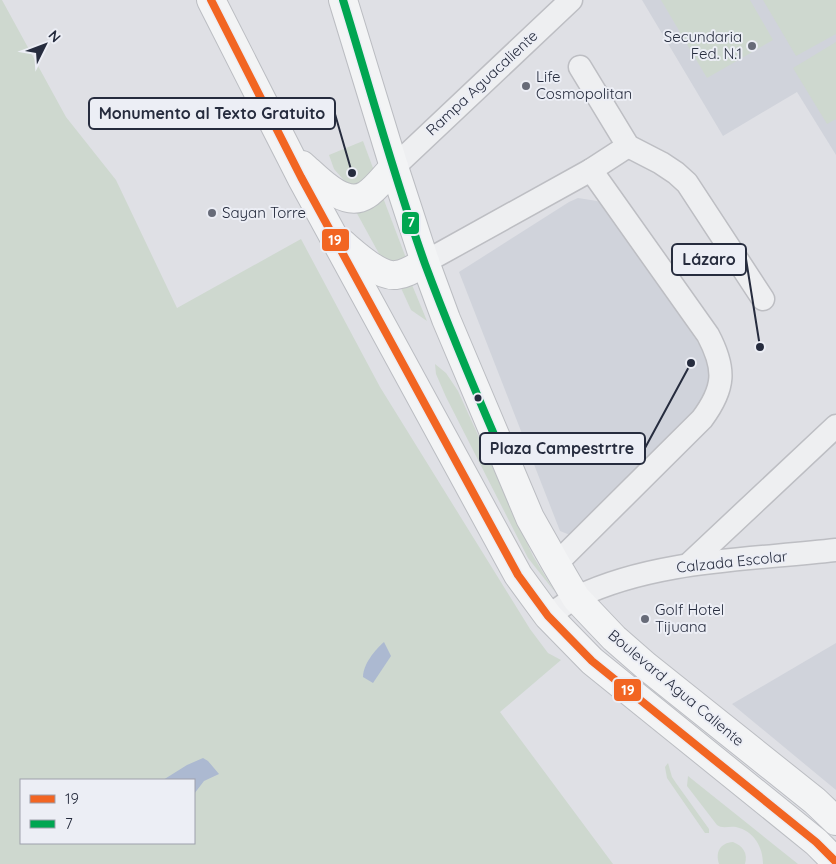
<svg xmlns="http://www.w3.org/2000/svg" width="836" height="864" font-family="Quicksand,sans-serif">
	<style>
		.built { fill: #d0d3db }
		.green { fill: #ced8cf; fill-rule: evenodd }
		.water { fill: #acb9d1 }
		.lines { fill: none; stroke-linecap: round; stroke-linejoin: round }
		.minor-casing { stroke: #bdbec3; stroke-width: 25 }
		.major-casing { stroke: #bbbdc2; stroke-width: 30 }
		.minor { stroke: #eeeff1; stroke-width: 22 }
		.major { stroke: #f3f4f5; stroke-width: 28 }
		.bus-1-casing { stroke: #eceef5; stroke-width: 11 }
		.bus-2-casing { stroke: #eceef5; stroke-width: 11 }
		.bus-1 { stroke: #f26522; stroke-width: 8 }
		.bus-2 { stroke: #00a651; stroke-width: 8 }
		.poi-dot { fill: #676b78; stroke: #eceef5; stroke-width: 2 }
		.bus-dot { fill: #262c3e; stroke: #eceef5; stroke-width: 2 }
		.labels { text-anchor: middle; stroke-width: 4; stroke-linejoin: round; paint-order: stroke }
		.poi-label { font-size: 15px; fill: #262c3e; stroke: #eceef5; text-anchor: start }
		.street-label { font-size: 15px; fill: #262c3e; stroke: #eceef5 }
		.leader { fill: none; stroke: #262c3e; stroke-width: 2 }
		.callout-dot { fill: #262c3e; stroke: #eceef5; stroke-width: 2 }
		.callout { fill: #eceef5; stroke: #262c3e; stroke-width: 2 }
		.callout-label { font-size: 16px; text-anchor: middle; font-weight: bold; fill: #262c3e }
		.line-badge { stroke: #eceef5; stroke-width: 2 }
		.badge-label { font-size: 14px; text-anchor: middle; font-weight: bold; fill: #fff }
	</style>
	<rect width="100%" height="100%" fill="#dfe0e5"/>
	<g class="built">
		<path d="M642,0H836V155L797,92L723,136Z"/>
		<path d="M578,198L597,201L606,206L707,356L716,379L701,415L570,535L560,531L459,272L569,202Z"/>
		<path d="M836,643V790L732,704Z"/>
	</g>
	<g class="green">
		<path d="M0,0H2L66,117L116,180L177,308L301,239L380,387L530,629L548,653L561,660L500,712L613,864H0ZM21,780H194V843H21Z"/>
		<path d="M661,0H750L773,40L707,78Z"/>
		<path d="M763,0H836V34L796,56Z"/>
		<path d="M836,42V119L827,124L793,68Z"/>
		<path d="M363,141L373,168L372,177L365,184L349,186L334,169L329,155Z"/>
		<path d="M382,195L406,258L402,263L383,261L354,208Z"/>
		<path d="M410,280L427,321L411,310L401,288Z"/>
		<path d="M435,364L446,373L458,391L533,556L555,592L528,558L446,397L436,374Z"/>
		<path d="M668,763L672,777L676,783L709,829V833H705L667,778L665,767Z"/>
		<path d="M688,776L798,864H763C763,847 754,831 736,827C729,826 722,829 717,825L687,786Z"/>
		<path d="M733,842C743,846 748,853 745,864H719C715,852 720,843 733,842Z"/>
	</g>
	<g class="water">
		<path d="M384,642L391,656L373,683L363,677C363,664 375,650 384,642Z"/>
		<path d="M203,758L208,761L219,774L204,781L194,794V780H163L187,765Z"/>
	</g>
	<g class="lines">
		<defs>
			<g id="minor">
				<path d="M580,67L628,146L661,163L676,173L687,183L763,299"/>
				<path d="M394,167L571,0"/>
				<path d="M425,262L591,170L628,146"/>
				<path d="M556,564L702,419C725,388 726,369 708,335L591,170"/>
				<path d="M689,564L836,426"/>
				<path d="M548,616C558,610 567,602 577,597C657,559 750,560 836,550"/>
			</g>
			<g id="major">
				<path d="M211,0L301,177L518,575L548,616L592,661L816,842L836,862"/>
				<path d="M343,0L394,167L425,262L446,319L530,518L556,564L576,598L614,638L646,666L815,801L836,821"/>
				<path d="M302,165C317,178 344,209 366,195C376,189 385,176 394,167"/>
				<path d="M342,243C355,254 379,277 396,275C407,274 416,267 425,262"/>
			</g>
		</defs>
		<use href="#minor" class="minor-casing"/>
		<use href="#major" class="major-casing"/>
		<use href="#minor" class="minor"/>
		<use href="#major" class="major"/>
		<defs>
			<path id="bus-1" d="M211,0L301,177L518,575L548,616L592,661L816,842L836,862"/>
			<path id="bus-2" d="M343,0C370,88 394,177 425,264C447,323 471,381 496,439"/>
		</defs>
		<use href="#bus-1" class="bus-1-casing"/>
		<use href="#bus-2" class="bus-2-casing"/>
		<use href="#bus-1" class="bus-1"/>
		<use href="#bus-2" class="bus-2"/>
	</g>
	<g class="poi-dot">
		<circle cx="752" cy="46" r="5"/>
		<circle cx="526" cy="86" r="5"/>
		<circle cx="212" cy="213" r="5"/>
		<circle cx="645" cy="619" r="5"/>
	</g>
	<circle class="bus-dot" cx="478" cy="398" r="4.5"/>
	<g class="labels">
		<g class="poi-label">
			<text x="742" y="42" text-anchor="end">Secundaria<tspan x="742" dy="17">Fed. N.1</tspan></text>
			<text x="536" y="82">Life<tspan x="536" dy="17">Cosmopolitan</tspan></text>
			<text x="222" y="218">Sayan Torre</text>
			<text x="655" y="615">Golf Hotel<tspan x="655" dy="17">Tijuana</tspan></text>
		</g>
		<g class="street-label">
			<text transform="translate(482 83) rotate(-43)" y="5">Rampa Aguacaliente</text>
			<text transform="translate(732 562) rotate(-6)" y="5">Calzada Escolar</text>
			<text transform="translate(676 688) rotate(40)" y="5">Boulevard Agua Caliente</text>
		</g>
	</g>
	<path class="leader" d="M352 173L335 114M760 347L746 259M691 363L645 448"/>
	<g class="callout-dot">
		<circle cx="352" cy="173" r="5"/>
		<circle cx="760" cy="347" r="5"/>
		<circle cx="691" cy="363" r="5"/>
	</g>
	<g class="callout">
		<rect x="89" y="98" width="246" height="31" rx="5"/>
		<rect x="672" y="244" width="74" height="31" rx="5"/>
		<rect x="480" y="433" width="165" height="31" rx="5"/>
	</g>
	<g class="callout-label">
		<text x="212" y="119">Monumento al Texto Gratuito</text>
		<text x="709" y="265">Lázaro</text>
		<text x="562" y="454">Plaza Campestrtre</text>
	</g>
	<g class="line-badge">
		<rect x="401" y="211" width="19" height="24" rx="5" fill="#00a651"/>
		<rect x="321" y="228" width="29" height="24" rx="5" fill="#f26522"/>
		<rect x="613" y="678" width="29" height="24" rx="5" fill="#f26522"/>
	</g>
	<g class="badge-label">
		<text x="411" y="227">7</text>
		<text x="335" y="245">19</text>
		<text x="628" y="695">19</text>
	</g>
	<rect x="20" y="779" width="175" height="65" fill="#eceef5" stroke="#9da0ac"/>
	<rect x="30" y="795" width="25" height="8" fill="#f26522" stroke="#9da0ac"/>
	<text x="65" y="804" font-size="15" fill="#262c3e">19</text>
	<rect x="30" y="820" width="25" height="8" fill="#00a651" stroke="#9da0ac"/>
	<text x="65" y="829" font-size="15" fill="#262c3e">7</text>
	<g transform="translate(45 45) rotate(48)" stroke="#eceef5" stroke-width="4" paint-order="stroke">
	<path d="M0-4L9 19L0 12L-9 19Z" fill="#262c3e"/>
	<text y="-8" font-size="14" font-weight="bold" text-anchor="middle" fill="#262c3e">N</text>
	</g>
</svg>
